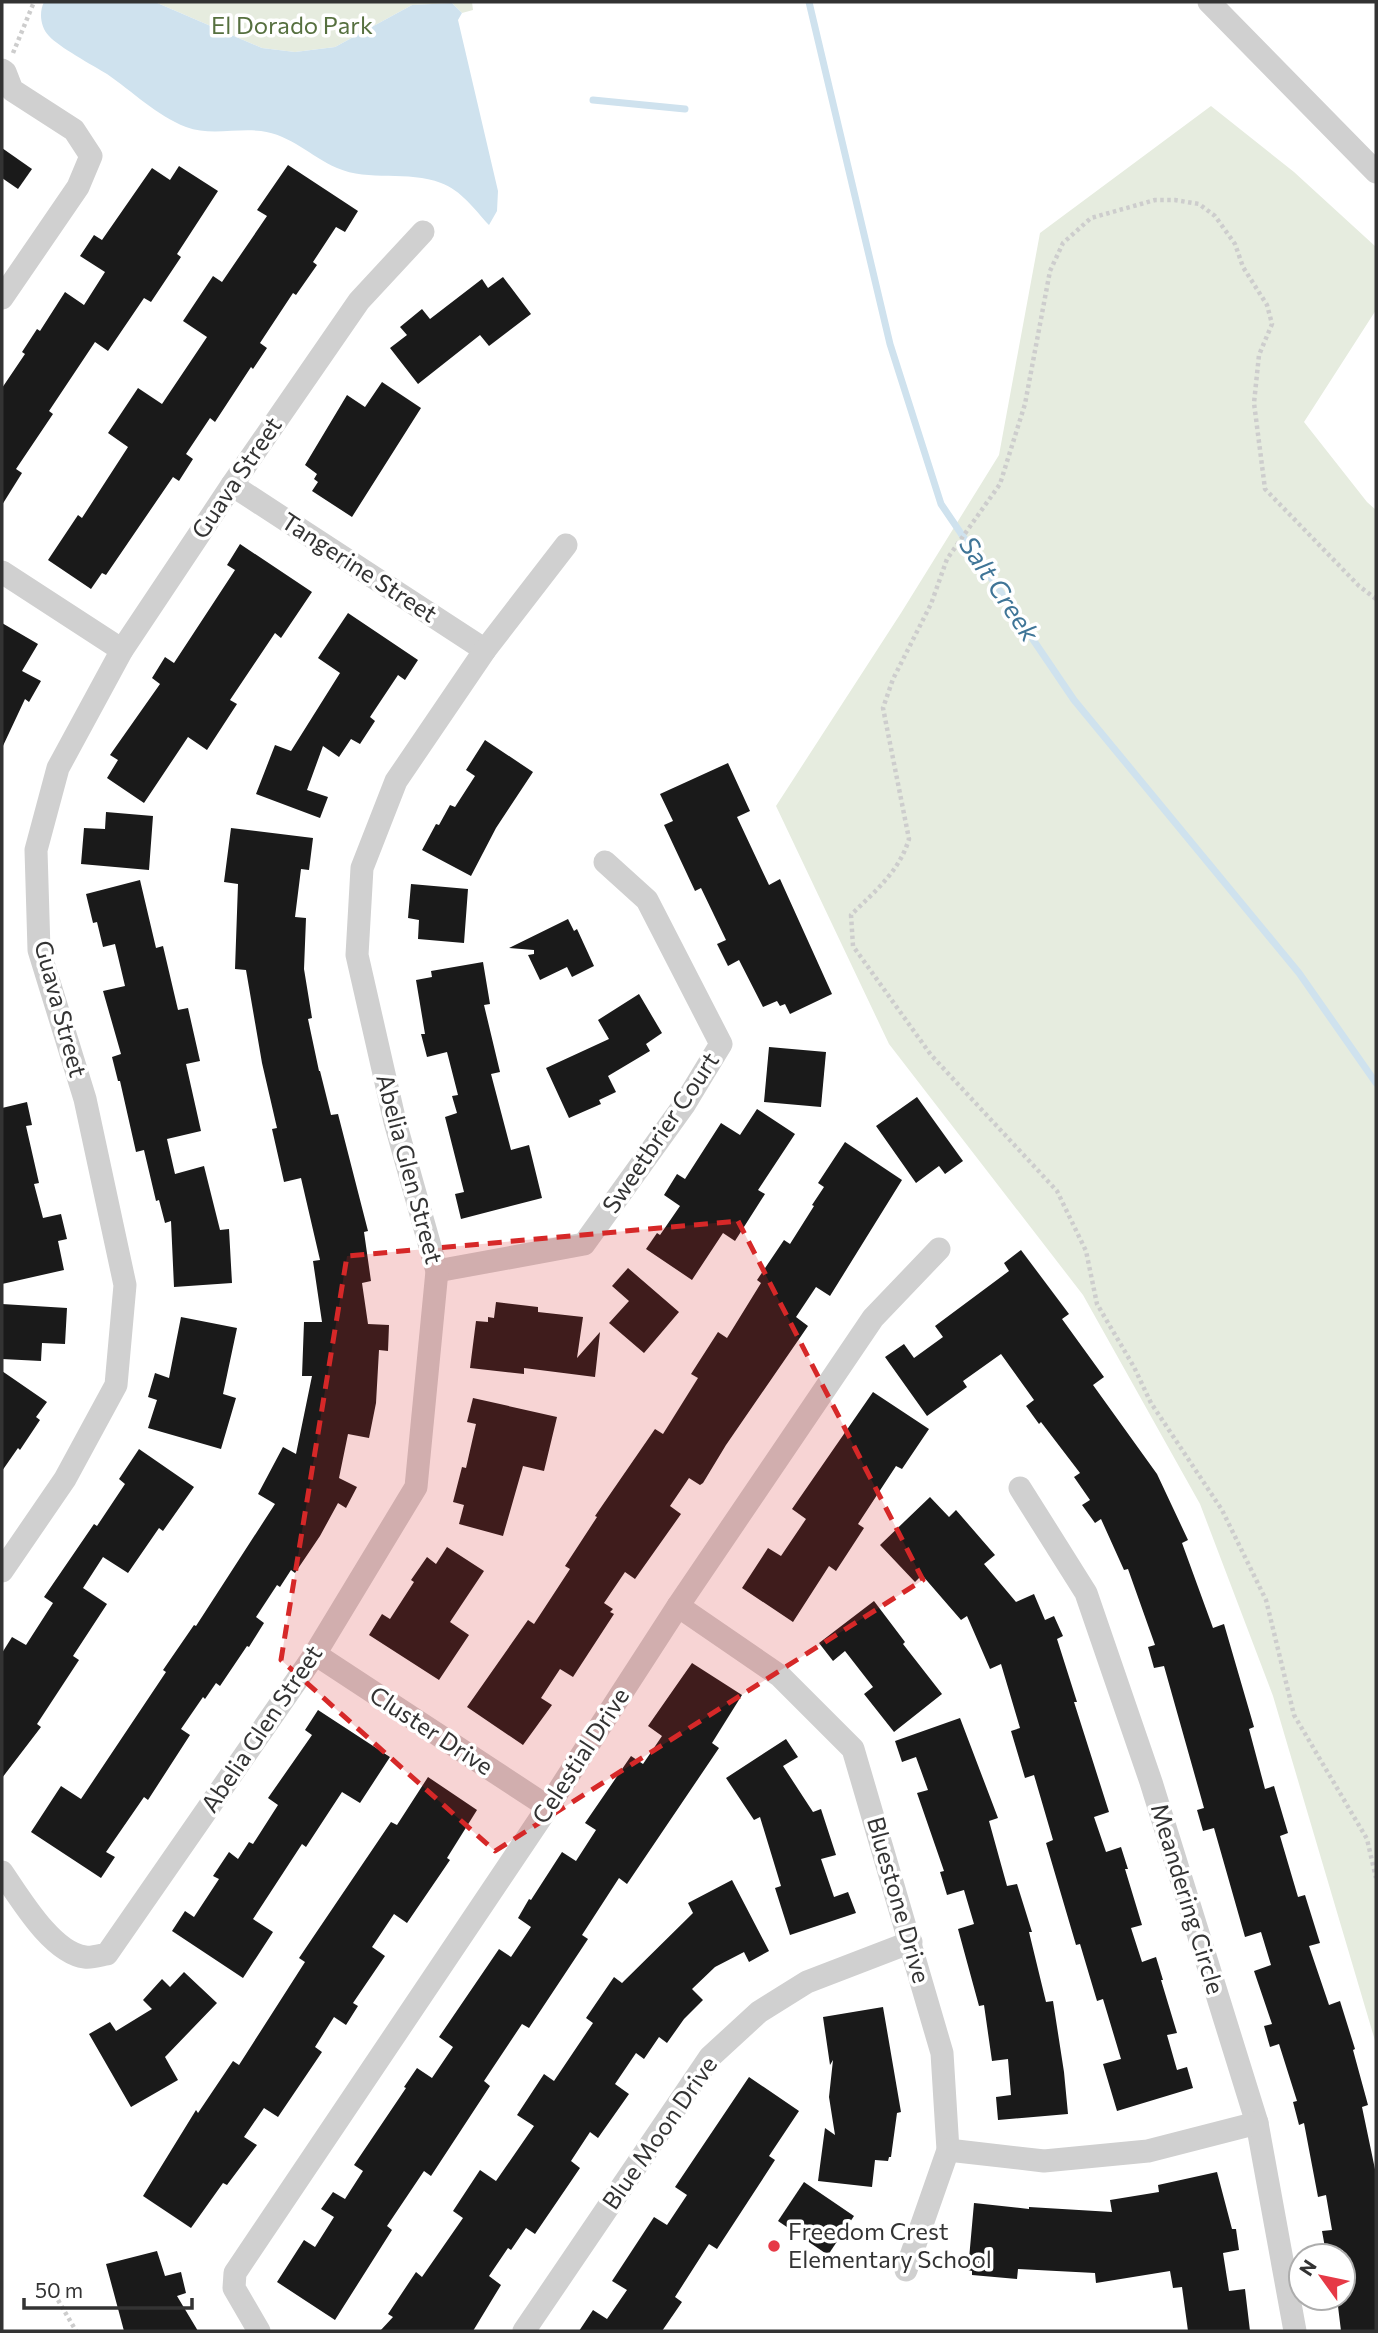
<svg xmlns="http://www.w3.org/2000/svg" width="1378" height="2333" font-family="Commissioner,sans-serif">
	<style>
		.green { fill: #e6ecdf }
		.water { fill: #cfe2ee }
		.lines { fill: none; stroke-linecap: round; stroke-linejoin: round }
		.stream { stroke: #cfe2ee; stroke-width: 7 }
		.building { fill: #1a1a1a }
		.path { stroke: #cdcdcd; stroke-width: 4.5; stroke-dasharray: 3.5 3.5; stroke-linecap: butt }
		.minor { stroke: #d0d0d0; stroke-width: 23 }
		.marked { fill: #d62828; fill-opacity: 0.2; stroke: #d62828; stroke-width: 5; stroke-dasharray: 14 9; stroke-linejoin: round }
		.poi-dot { fill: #e63946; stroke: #fff; stroke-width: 2.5 }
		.labels { text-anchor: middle; stroke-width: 7; stroke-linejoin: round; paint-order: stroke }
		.park-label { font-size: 24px; fill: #56703f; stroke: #fff }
		.street-label { font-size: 24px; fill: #333; stroke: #fff }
		.poi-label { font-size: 24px; fill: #333; stroke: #fff; text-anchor: start }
		.water-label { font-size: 26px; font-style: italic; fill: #3f7597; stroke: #fff }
	</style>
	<rect width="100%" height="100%" fill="#fff"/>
	<g class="green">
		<path d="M155,2H472L473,10L462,13L452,3L412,5L335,47L295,52L262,48Z"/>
		<path d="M1211,106L1294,172L1376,247V310L1304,422L1367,502L1376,510V2044L1273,1696L1200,1504L1083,1295L889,1044L776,806L901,613L999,455L1040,233Z"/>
	</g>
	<path class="water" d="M44,2H155L262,48L295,52L335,47L412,5L452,3L462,13L458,20L498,191L497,211L489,225C475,210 461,190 441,183C408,170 369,182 337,168C310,156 291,135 261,131C236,128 210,136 186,127C156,115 133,92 107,74C92,65 59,47 49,36C40,27 39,12 44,2Z"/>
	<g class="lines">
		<g class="stream">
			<path d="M809,2L890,344L941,504L1074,700L1299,973L1376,1083"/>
			<path d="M593,100L685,109"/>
		</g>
	</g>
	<g class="building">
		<path d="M2,148L32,169L18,189L2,178Z"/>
		<path d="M288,165L358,211L345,232L336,227L313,262L317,265L296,295L293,293L260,343L267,348L253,369L251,367L215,422L210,418L186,454L193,459L179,481L173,477L106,575L102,573L91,589L48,560L78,515L82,518L128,447L108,433L138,388L162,404L207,337L183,321L213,276L222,282L267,216L257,210Z"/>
		<path d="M179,166L218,191L177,254L181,257L151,302L144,298L108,351L95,342L49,411L53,414L16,469L22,473L2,505V388L25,354L22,352L37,329L40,331L65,292L84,305L105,272L80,256L94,235L102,240L152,168L170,180Z"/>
		<path d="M503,277L531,314L489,346L480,335L418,384L390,348L407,335L400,327L422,309L430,319L482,279L488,288Z"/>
		<path d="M382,382L421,408L352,517L312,491L318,482L314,479L317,474L305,465L347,395L365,407Z"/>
		<path d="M240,544L312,592L281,638L275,633L230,700L237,704L207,750L188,737L144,803L107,778L118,760L110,755L160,684L152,678L165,657L174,663L235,570L227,565Z"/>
		<path d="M348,613L418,660L405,680L398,675L370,717L375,721L360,744L351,739L339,757L323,746L307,790L328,797L320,818L256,794L275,745L291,751L340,673L318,658Z"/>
		<path d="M2,623L38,644L22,671L41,681L29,702L25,699L2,748Z"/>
		<path d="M485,740L533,772L496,828L471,876L422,850L436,824L439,825L450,805L455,807L475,776L466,770Z"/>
		<path d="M728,763L750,811L737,817L769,885L780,879L832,994L790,1014L785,1004L780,1006L777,1001L763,1007L739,960L728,966L717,944L726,940L701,888L695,891L664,825L673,821L660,794Z"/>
		<path d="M106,812L153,816L149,870L81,864L84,828L105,829Z"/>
		<path d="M231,828L313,838L309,870L301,869L295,917L306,918L304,969L312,1018L308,1019L319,1071H320L331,1115L338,1114L368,1231L364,1232L371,1281L362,1283L368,1324L389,1325L388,1351L379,1350L376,1403L369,1438L348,1434L339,1478L357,1487L346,1508L338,1503L320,1536L295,1573L291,1570L280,1587L277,1585L256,1617L264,1623L249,1647L247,1646L220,1686L216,1683L205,1699L203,1697L181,1729L190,1735L148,1800L144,1797L106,1852L115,1857L101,1878L31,1832L61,1786L81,1799L166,1672L163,1670L194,1625L196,1626L275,1504L258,1494L283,1447L296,1454L312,1376H302L304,1322H322L313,1261L320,1260L301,1178L284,1182L272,1129L277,1128L262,1063L246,970L235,969L238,884L224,882Z"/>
		<path d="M140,880L156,948L163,946L178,1010L188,1008L200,1061L186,1064L201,1131L167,1139L175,1174L204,1166L220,1230L229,1229L232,1283L174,1287L171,1221L165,1223L159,1200L156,1201L144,1150L136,1152L120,1081H118L112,1057L121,1054L103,991L125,986L115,944L103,947L97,922L93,923L86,894Z"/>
		<path d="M411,884L468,889L464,943L418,939L419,920L408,918Z"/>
		<path d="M568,919L574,931L577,929L594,966L572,977L567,967L540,980L528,955L534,954V950L509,948Z"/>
		<path d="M483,962L490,1004L484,1005L500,1072L491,1074L511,1150L529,1145L542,1198L461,1219L455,1194L464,1192L445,1117L457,1113L452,1096L458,1095L447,1052L427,1057L421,1034H425L416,980L432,977L431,971Z"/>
		<path d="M639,994L662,1033L646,1044L650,1051L608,1076L616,1092L599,1100L601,1104L569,1118L546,1068L609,1039L598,1020Z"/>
		<path d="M769,1047L826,1052L821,1107L764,1102Z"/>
		<path d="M917,1097L963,1161L945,1174L939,1166L916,1183L876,1126Z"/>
		<path d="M27,1102L32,1125L26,1126L39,1183L34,1184L43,1218L61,1214L67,1239L58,1241L64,1270L2,1284V1108Z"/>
		<path d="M757,1109L795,1134L758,1190L765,1194L735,1241L723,1233L692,1280L646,1249L657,1233L660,1235L680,1206L664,1195L677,1174L685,1179L721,1123L740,1135Z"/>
		<path d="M845,1142L902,1180L830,1296L816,1287L796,1317L808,1326L726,1445L703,1483L700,1485L689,1478L670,1506L681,1514L635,1579L625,1572L604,1603L613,1609L610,1612L614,1614L573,1677L560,1669L541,1698L552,1705L523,1745L467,1707L528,1620L534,1624L570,1569L565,1566L597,1517L595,1516L655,1429L663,1434L698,1378L691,1374L718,1332L727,1338L761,1283L757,1280L784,1240L790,1244L814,1206L812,1205L824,1187L818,1183Z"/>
		<path d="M1021,1250L1069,1314L1062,1319L1104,1377L1093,1385L1157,1474L1188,1540L1182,1543L1213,1628L1224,1624L1254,1727L1249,1729L1265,1789L1274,1786L1288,1833L1280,1836L1298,1897L1305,1895L1320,1943L1309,1946L1329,2005L1340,2001L1355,2049L1353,2050L1368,2105L1362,2107L1376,2174V2331H1341L1337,2298H1343V2250L1326,2253L1322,2231L1332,2230L1326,2195L1318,2197L1304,2123L1299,2125L1293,2102L1297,2101L1279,2044L1270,2047L1264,2026L1272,2024L1254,1971L1271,1965L1261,1932L1245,1937L1214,1828L1203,1831L1197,1810L1204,1808L1164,1666L1154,1668L1148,1647L1155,1645L1128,1569L1124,1570L1101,1519L1095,1523L1082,1505L1090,1500L1074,1477L1080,1473L1041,1422L1039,1424L1026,1406L1034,1400L1001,1354L963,1381L967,1387L927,1416L885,1357L904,1344L914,1358L943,1337L935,1326L1009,1271L1004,1263Z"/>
		<path d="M628,1268L679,1312L644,1353L609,1323L629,1301L612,1286Z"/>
		<path d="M496,1302L538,1307V1312L583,1317L577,1358L600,1332L595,1377L524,1368V1374L470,1368L476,1321L488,1322V1317L494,1318Z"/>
		<path d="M2,1304L67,1308L65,1344L42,1343L41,1361L2,1359Z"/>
		<path d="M181,1317L237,1328L223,1394L236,1398L221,1449L148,1428L157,1400L148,1397L155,1373L169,1378Z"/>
		<path d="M2,1371L47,1402L36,1417L40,1420L20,1450L18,1448L2,1471Z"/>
		<path d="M873,1392L929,1429L902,1469L896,1466L858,1524L864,1528L836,1571L829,1566L793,1622L742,1588L768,1548L781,1556L806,1519L792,1509Z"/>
		<path d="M473,1398L557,1417L544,1471L523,1466L503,1536L459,1524L464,1505L453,1502L462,1467L466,1468L476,1424L467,1422Z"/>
		<path d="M139,1449L194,1487L163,1531L159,1528L128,1573L103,1557L83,1588L107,1604L73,1656L79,1660L37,1724L41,1727L2,1778V1653L12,1637L26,1645L53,1603L44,1597L94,1524L97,1526L125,1484L119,1479Z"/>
		<path d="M930,1497L949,1517L956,1510L995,1555L984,1564L1016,1602L1034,1594L1045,1620L1054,1616L1063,1636L1057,1639L1077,1702H1074L1109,1812L1094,1817L1106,1852L1121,1847L1128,1869H1125L1142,1925L1131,1928L1142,1962L1156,1957L1163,1980H1161L1177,2033L1167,2035L1177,2070L1187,2067L1193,2088L1117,2111L1103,2064L1121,2059L1103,1999L1097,2001L1080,1944L1076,1945L1046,1843L1053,1840L1034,1775L1025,1778L1011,1731L1020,1728L1001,1664L990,1669L967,1616L961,1620L922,1575L915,1582L880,1545Z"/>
		<path d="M447,1547L484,1571L450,1622L469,1635L439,1680L369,1635L382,1614L390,1619L414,1582L411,1580L427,1557L436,1564Z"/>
		<path d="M874,1601L905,1642L903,1644L942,1694L894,1732L864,1694L873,1687L845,1651L833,1661L819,1643Z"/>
		<path d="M692,1663L742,1695L712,1743L719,1748L627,1884L619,1878L582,1935L588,1939L529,2028L522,2024L484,2081L490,2086L431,2176L424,2171L387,2226L392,2230L335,2320L277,2282L304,2240L315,2247L334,2217L321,2209L333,2192L345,2199L363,2171L354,2165L406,2088L404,2087L417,2068L432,2078L453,2047L439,2037L499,1949L511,1957L531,1927L518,1918L529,1899L531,1900L562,1852L576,1861L596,1830L585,1823L631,1756L643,1764L662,1736L648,1726Z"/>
		<path d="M318,1710L390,1757L360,1803L342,1792L306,1847L302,1844L253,1919L273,1932L243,1978L172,1931L185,1911L194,1917L219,1879L213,1876L229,1852L238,1859L249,1842L253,1844L278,1805L268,1798L312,1735L305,1730Z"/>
		<path d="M960,1718L998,1818L989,1821L1007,1886L1017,1884L1032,1932H1029L1046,2002L1053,2001L1064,2072L1068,2114L998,2120L996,2097L1011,2095L1008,2059L992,2061L984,2005L979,2006L958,1929L974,1924L964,1890L947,1895L940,1872L944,1871L917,1793L928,1790L916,1757L902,1762L895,1741Z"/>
		<path d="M786,1739L798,1757L783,1766L813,1812L821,1809L836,1855L821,1859L834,1897L848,1892L856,1913L790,1935L775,1888L781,1886L760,1817L754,1820L726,1778Z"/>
		<path d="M428,1777L477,1810L447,1858L450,1860L407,1923L394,1914L372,1947L385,1956L353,2003L358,2006L346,2025L334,2017L315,2047L322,2052L278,2117L264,2108L244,2137L257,2145L227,2185L223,2183L191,2228L143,2196L196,2110L198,2113L233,2061L239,2065L305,1962L299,1958L391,1822L397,1825Z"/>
		<path d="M732,1880L769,1951L749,1962L744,1952L715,1967L692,1989L703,2000L684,2019L667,2043L659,2037L644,2059L636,2053L615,2084L629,2094L598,2138L590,2132L571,2161L580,2168L535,2234L526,2228L511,2250L508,2248L489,2276L501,2285L473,2331H380L393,2317L388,2314L416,2272L422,2277L463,2218L453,2211L480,2170L496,2181L534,2126L517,2115L544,2074L554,2081L593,2023L586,2018L614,1977L622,1983L693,1913L688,1903Z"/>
		<path d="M184,1972L217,2003L165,2057L178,2080L131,2107L89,2034L110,2022L116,2031L152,2009L143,2000L162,1979L170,1987Z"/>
		<path d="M883,2007L901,2112L897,2113L891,2157H889L888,2161L875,2160L872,2187L818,2181L825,2128L835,2135L829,2097L833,2060L830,2065L823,2017Z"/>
		<path d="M749,2077L799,2111L769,2156L775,2160L717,2249L709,2244L675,2297L682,2302L662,2331H579L593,2310L607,2319L627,2290L612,2281L654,2217L667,2225L687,2195L675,2187Z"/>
		<path d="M1217,2172L1232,2229H1236L1239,2250L1223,2253L1229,2291L1245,2289L1250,2331H1188L1182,2287L1173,2288L1170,2271L1096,2283L1095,2273L1018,2269L1017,2279L972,2275V2271L968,2270L974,2203L1029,2209V2207L1112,2212L1110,2200L1159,2192L1158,2185Z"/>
		<path d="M804,2182L854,2216L828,2255L778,2221Z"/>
		<path d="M157,2251L165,2276L181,2272L186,2293L177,2296L198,2331H124L106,2264Z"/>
	</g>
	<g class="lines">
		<g class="path">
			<path d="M13,53L34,2"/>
			<path d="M1376,599L1359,586L1265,489L1254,403L1259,355L1272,324L1267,305L1243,267L1235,244L1215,216L1199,204L1175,200H1155L1091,218L1063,243L1050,271L1025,404L1000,484L947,559L931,604L893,679L883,708L909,839C899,872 875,891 851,915L853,946L931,1055L1057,1191L1086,1251L1097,1304L1134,1367L1151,1403L1222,1510L1266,1600L1294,1715L1367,1839L1376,1878"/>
			<path d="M58,2300L76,2331"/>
		</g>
		<g class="minor">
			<path d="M1209,2L1376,172"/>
			<path d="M2,70L5,72L12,90L74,130L91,156L78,187L2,298"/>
			<path d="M232,485L485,650"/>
			<path d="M2,572L122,650"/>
			<path d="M437,1271L584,1244L684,1105L721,1044L647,900L605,862"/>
			<path d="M1020,1488L1086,1593L1151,1782L1257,2123L1295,2331"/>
			<path d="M2,1571L65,1479L116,1385L125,1285L85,1099L39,950L36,850L58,768L122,650L232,485L359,301L423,232"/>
			<path d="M678,1606L780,1676L853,1749L942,2053L948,2150L906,2270"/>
			<path d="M315,1654L548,1807"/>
			<path d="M2,1872C20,1898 52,1953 85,1957C92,1958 101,1955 107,1954L315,1654L416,1487L437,1271L395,1122L357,955L362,868L396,781L485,650L566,545"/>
			<path d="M948,2150L1044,2161L1148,2151L1257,2123"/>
			<path d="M259,2331L234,2288L235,2273L548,1807L678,1606L873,1318L939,1249"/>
			<path d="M524,2331L710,2057L759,2012L807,1982L911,1942"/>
		</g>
	</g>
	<path class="marked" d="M738,1221L923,1580L495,1851L281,1660L347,1256Z"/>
	<circle class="poi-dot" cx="774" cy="2246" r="7"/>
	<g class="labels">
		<g class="park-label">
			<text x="292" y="34">El Dorado Park</text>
		</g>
		<g class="street-label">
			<text transform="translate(237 478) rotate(-56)" y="8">Guava Street</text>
			<text transform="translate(359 568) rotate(33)" y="8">Tangerine Street</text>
			<text transform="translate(60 1009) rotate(75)" y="8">Guava Street</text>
			<text transform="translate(661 1133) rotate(-56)" y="8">Sweetbrier Court</text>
			<text transform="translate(409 1169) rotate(75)" y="8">Abelia Glen Street</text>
			<text transform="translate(262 1729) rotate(-56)" y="8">Abelia Glen Street</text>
			<text transform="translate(431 1731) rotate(33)" y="8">Cluster Drive</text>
			<text transform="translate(581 1756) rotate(-57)" y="8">Celestial Drive</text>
			<text transform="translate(1187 1899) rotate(73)" y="8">Meandering Circle</text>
			<text transform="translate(898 1900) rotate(74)" y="8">Bluestone Drive</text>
			<text transform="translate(660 2133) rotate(-55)" y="8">Blue Moon Drive</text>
		</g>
		<g class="poi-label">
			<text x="788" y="2240">Freedom Crest<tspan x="788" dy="28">Elementary School</tspan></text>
		</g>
		<g class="water-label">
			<text transform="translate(999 589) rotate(56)" y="9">Salt Creek</text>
		</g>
	</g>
	<rect width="1378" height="2333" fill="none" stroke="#333333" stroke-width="7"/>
	<g transform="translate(1322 2277) rotate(303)"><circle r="33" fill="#ffffff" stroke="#adadad" stroke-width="2"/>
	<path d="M0-5L12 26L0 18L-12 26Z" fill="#e63946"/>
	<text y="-10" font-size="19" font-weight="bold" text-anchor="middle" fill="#333333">N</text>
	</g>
	<path d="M24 2298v10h168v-10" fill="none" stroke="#333333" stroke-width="3.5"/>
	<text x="35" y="2298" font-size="21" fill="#333333" stroke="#ffffff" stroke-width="5" paint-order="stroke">50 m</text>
</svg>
